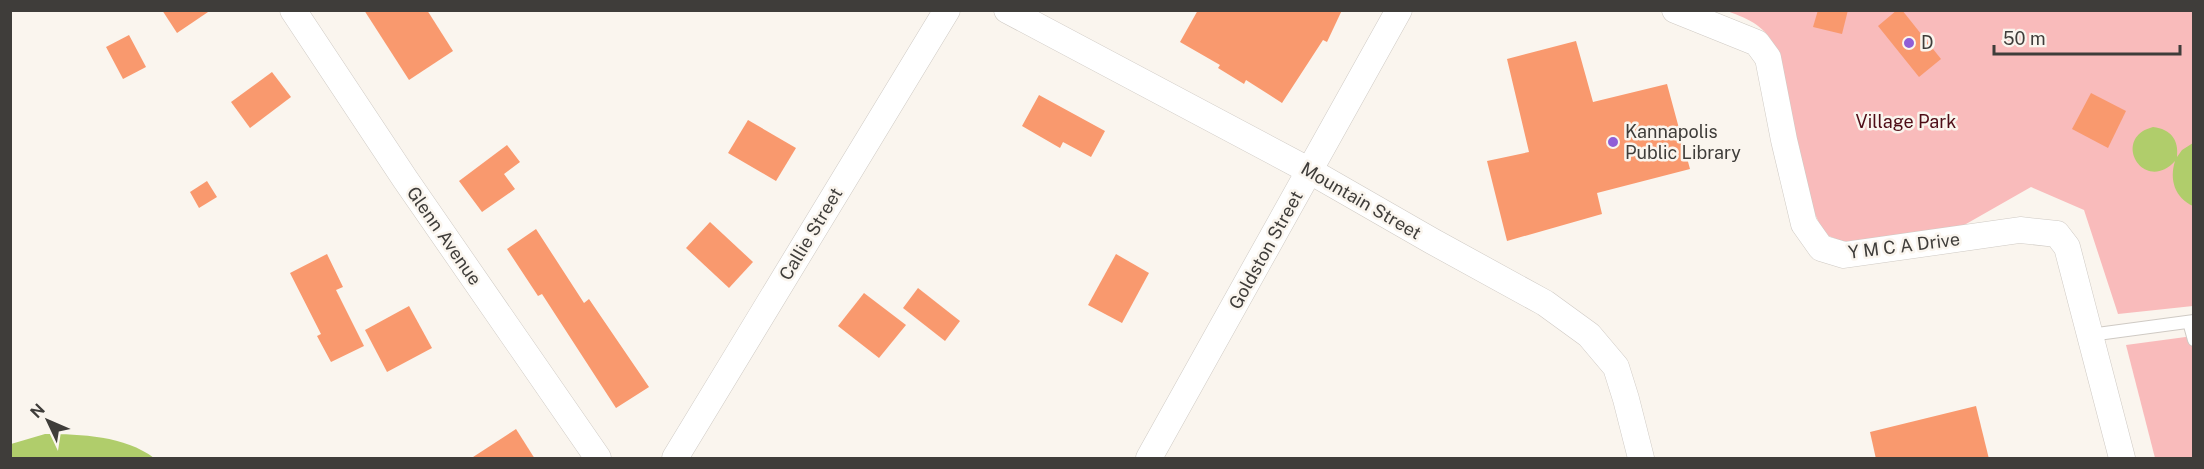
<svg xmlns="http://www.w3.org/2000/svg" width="2204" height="469" font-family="'Public Sans',sans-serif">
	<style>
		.green { fill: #f9bbbb }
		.water { fill: #b0cd6b }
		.building { fill: #f9996e }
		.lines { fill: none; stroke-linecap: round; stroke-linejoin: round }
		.lane-casing { stroke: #cfcac4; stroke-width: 14 }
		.street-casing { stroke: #cfcac4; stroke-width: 27 }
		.lane { stroke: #fff; stroke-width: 12 }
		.street { stroke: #fff; stroke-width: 26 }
		.poi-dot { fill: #905ed7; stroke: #faf5ee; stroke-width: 2 }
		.labels { text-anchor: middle; stroke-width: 5; stroke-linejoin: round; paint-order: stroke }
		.poi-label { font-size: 18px; fill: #3f3d3a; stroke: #faf5ee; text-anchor: start }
		.park-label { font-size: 18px; fill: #4e0d16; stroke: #faf5ee }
		.street-label { font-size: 18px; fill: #3f3d3a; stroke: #faf5ee }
	</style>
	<rect width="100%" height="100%" fill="#faf5ee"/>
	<g class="green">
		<path d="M1727,11H2193V306L2118,314L2084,210L2031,187L1959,228L1846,243L1824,234L1807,196L1777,49C1764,26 1752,20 1727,11Z"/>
		<path d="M2193,336V458H2155L2126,345Z"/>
	</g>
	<g class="water">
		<path d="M2153,127C2171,129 2179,140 2177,157L2182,150L2193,143V206C2175,198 2169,180 2175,161C2144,195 2110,138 2153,127Z"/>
		<path d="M45,434C81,434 125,436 154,458H11V444Z"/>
	</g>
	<g class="building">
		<path d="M162,10H211L177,33Z"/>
		<path d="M364,10H427L453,51L409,80Z"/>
		<path d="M1198,10H1342L1327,42L1323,40L1282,103L1246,80L1244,84L1218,68L1220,65L1180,42Z"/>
		<path d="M1818,10H1848L1842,34L1813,27Z"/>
		<path d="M1897,10H1902L1941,59L1919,77L1878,26Z"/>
		<path d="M129,35L146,67L123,79L106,47Z"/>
		<path d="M1576,41L1593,102L1667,84L1690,169L1597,193L1602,214L1507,241L1487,161L1529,152L1507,59Z"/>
		<path d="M272,72L291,97L250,128L231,102Z"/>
		<path d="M2091,93L2126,111L2108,148L2072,129Z"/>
		<path d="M1039,95L1105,131L1091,157L1063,142L1060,148L1022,126Z"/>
		<path d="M748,120L796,148L776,181L728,153Z"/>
		<path d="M507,145L520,162L504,174L515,189L482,212L459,181Z"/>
		<path d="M207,181L217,197L199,208L190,192Z"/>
		<path d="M710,222L753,262L729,288L686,248Z"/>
		<path d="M536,229L584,303L589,299L649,387L616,408L542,294L538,296L507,249Z"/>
		<path d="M327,254L343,287L336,290L364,346L331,362L317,336L321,334L290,273Z"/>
		<path d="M1116,254L1149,273L1122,323L1088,305Z"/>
		<path d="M918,288L960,321L945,341L903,308Z"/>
		<path d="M864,293L906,325L879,358L838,326Z"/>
		<path d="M409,306L432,348L387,372L365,330Z"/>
		<path d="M1976,406L1989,459H1876L1870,432Z"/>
		<path d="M516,429L535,459H470Z"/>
	</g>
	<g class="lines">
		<defs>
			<g id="lane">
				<path d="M2189,322L2194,340"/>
				<path d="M2090,335L2194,321"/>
			</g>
			<g id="street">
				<path d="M293,10L405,179L598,458"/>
				<path d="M1007,10L1310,171L1432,241L1545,303L1589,335L1616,367L1626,399L1641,458"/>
				<path d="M1675,10L1757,43L1768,58L1784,140L1804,224L1821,248L1844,255L2020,230L2057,234L2067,247L2122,458"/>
				<path d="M675,458L947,10"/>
				<path d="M1149,458L1399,10"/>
			</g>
		</defs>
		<use href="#lane" class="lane-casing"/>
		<use href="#street" class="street-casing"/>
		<use href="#lane" class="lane"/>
		<use href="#street" class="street"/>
	</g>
	<g class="poi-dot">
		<circle cx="1909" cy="43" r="6"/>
		<circle cx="1613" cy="142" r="6"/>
	</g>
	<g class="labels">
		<g class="poi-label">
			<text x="1921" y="49">D</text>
			<text x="1625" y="138">Kannapolis<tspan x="1625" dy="21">Public Library</tspan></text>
		</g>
		<g class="park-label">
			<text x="1906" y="128">Village Park</text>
		</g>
		<g class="street-label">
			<text transform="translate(1361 201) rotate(30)" y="6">Mountain Street</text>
			<text transform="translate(811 234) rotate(-59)" y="6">Callie Street</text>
			<text transform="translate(444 236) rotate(55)" y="6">Glenn Avenue</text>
			<text transform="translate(1904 246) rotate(-7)" y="6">Y M C A Drive</text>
			<text transform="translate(1266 250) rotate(-61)" y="6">Goldston Street</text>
		</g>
	</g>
	<rect width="2204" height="469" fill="none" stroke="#3f3d3a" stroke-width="24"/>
	<g transform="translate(48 421) rotate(314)" stroke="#faf5ee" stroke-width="4.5" paint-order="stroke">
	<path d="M0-4.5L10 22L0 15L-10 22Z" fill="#3f3d3a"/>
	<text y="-9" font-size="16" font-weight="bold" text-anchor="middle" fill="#3f3d3a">N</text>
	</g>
	<path d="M1994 45v9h186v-9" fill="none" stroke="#3f3d3a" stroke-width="3"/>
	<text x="2003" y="45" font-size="18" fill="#3f3d3a" stroke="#faf5ee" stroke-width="4.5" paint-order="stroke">50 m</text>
</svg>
